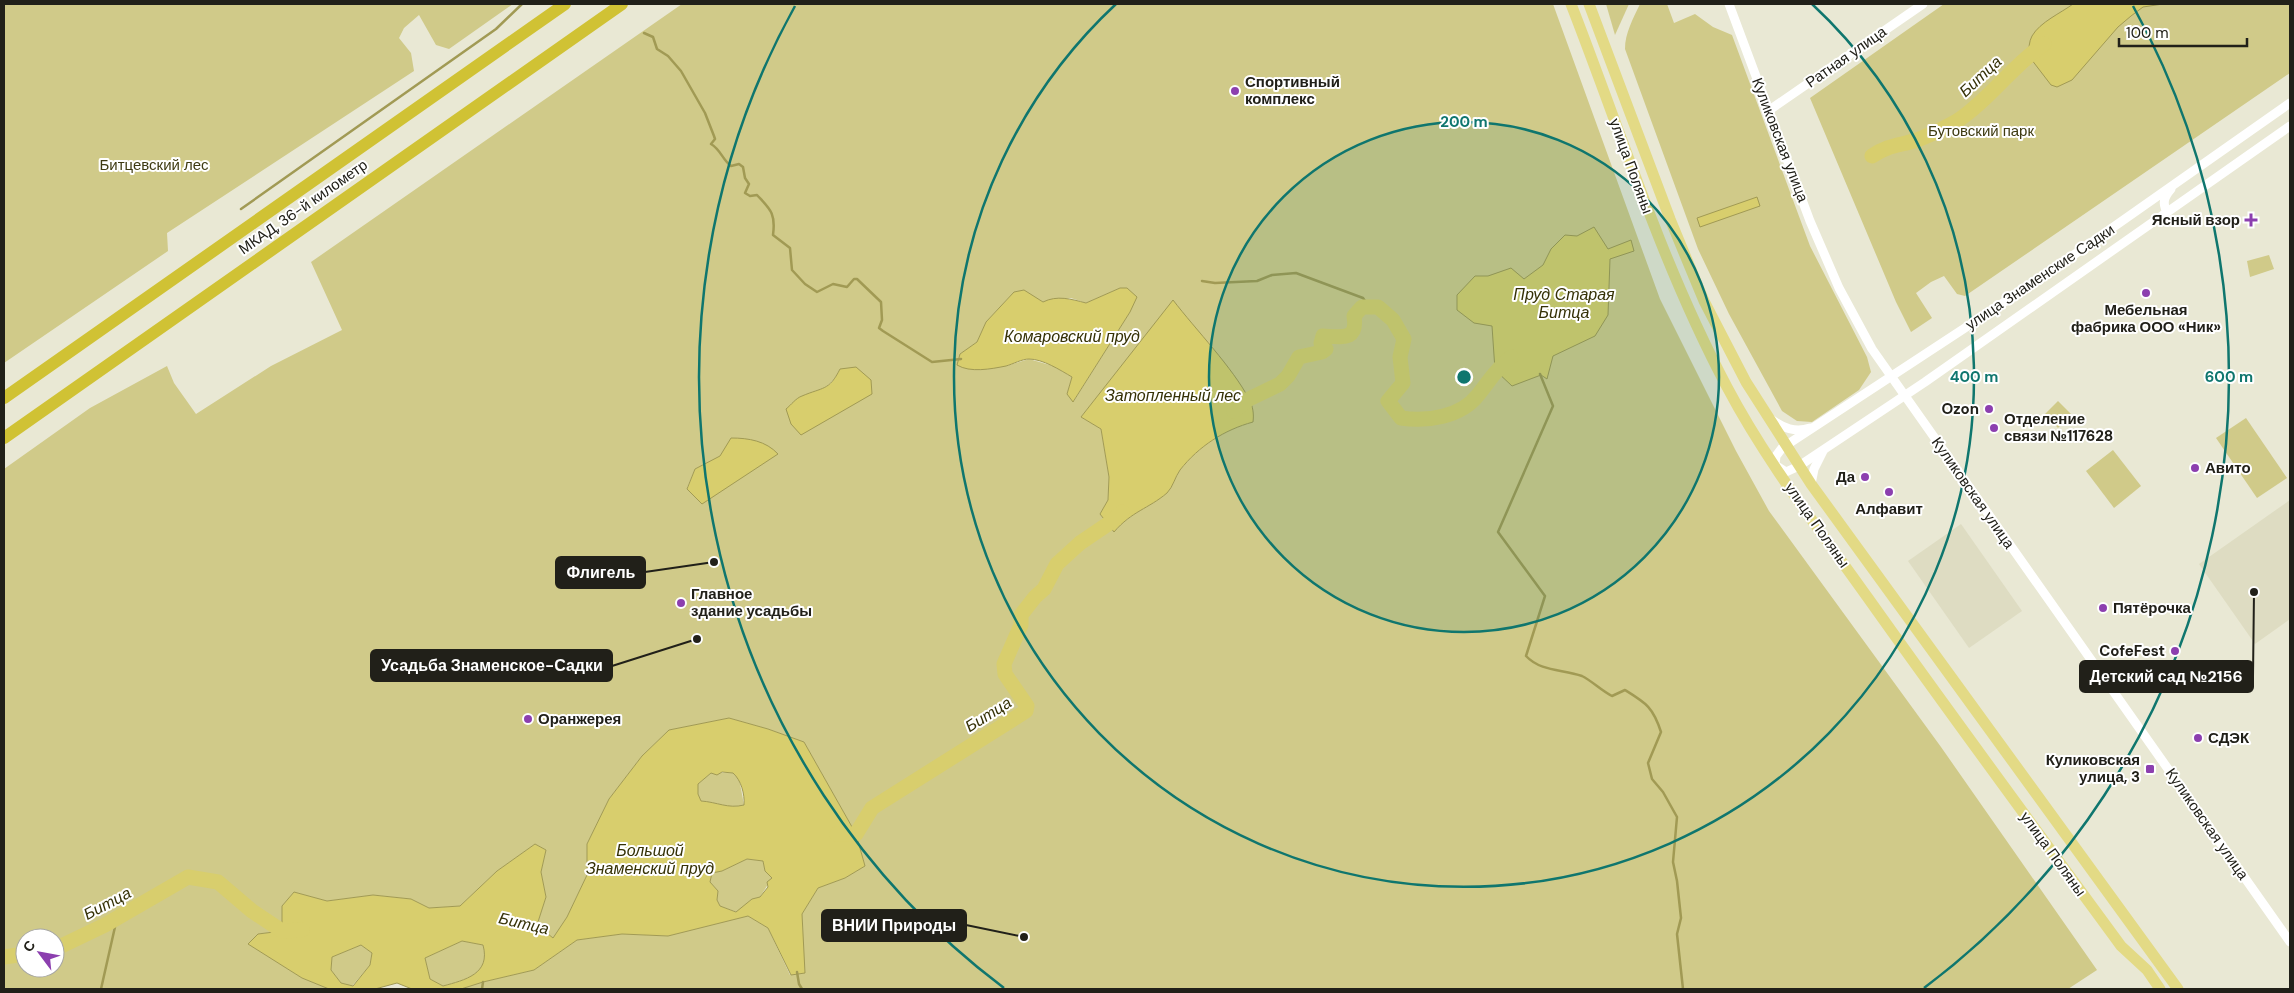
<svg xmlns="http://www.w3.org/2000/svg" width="2294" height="993" font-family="'DM Sans',sans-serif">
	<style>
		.built { fill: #dedcc2 }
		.green { fill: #d0ca89; fill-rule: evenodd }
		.water { fill: #d8ce6d; stroke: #a19a54; fill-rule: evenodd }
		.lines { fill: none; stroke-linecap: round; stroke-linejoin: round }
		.stream { stroke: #a19a54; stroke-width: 2.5 }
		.river { stroke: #d8ce6d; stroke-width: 15 }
		.minor { stroke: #fff; stroke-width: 9 }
		.major { stroke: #e3da85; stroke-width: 11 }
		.highway { stroke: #d0c234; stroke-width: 12 }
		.ring { fill: none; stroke: #0f766e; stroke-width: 2.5 }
		.poi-dot { fill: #8c3faf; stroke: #fff; stroke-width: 2 }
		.labels { text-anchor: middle; stroke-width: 4; stroke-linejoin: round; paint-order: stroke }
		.street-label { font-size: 15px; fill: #212019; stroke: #fff }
		.poi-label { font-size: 15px; font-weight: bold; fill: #212019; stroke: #fff; text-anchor: start }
		.park-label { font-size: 15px; fill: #3e3a11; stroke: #fff }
		.water-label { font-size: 16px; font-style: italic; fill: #353106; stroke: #fff }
		.centre { fill: #0f766e; stroke: #fff; stroke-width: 2.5 }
		.ring-label { font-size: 15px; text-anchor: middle; font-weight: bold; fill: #0f766e; stroke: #fff; stroke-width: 4; stroke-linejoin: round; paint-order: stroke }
		.leader { fill: none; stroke: #212019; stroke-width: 2 }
		.callout-dot { fill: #212019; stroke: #fff; stroke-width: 2 }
		.callout { fill: #212019; stroke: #212019; stroke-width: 2 }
		.callout-label { font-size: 16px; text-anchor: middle; font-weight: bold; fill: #fff }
	</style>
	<rect width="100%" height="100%" fill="#e9e8d4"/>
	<g class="built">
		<path d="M2290,500V619L2255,644L2199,564Z"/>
		<path d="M1961,524L2022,611L1969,648L1908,561Z"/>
	</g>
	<g class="green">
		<path d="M4,4H513L449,49L436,45L419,15L404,28L399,38L411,53L414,71L167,233L168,251L4,363Z"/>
		<path d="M682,4H1553L1660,299L1736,451L1769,511L1941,747L2097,970L2068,989H461L483,982L534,970L577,940L622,934L668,936L748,916L768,928L790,975L804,973L802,914L818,888L845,878L865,866L856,834L804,742L768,729L729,718L669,730L642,756L609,799L587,844V875L567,917L553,938L537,925L546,897L541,872L546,850L535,844L497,871L460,906L429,908L411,899L373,895L327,901L294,892L282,906V931L258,934L249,944L302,978L329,989H4V469L90,408L167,366L174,383L196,414L271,366L342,330L311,262ZM1120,288L1130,312L1074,401L1067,394L1072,377L1053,366L1029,359L1006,366L960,354L977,342L986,322L1014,292L1024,291L1043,302L1071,298L1086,303ZM1173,301L1198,333L1253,422C1224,430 1199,446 1180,470C1175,477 1173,487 1167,493C1149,508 1132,511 1114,532L1100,514L1108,500L1109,477L1101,429L1081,417ZM840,369L872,393L800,397C821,391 830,388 840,369ZM721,456L702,504L687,488L695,469ZM25,938H55V968H25Z"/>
		<path d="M1606,4H1629L1615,35Z"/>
		<path d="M1640,4H1667L1674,23L1695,14L1713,27L1732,35L1810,246L1867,357L1871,372L1859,390L1812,422L1797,421L1782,411L1729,314L1698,249L1625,49C1625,33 1633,19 1640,4Z"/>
		<path d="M1944,4H2290V73L1965,296L1957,294L1944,276L1931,282L1916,293L1932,318L1911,332L1896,302L1810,98Z"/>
		<path d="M2269,255L2274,269L2250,277L2247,261Z"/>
		<path d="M2058,401L2071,414L2058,428L2045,414Z"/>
		<path d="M2246,418L2287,478L2257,498L2216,438Z"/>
		<path d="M2113,450L2141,486L2114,508L2086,471Z"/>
		<path d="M711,773H733L739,778L744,805C727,810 718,802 701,801L698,794V784Z"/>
		<path d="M747,859L763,861L765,871L772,878L760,897L752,899L737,912L720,906L717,900L718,891L710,882L712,872L722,871Z"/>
		<path d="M462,941L483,945C491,974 465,980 443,986L430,979L425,958Z"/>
		<path d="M361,945L372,953L370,965L352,986L341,983L331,970L332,957Z"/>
	</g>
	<g class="water">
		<path d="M2073,4H2163L2143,7L2131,16L2118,27L2072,80L2057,87L2051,85L2028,55C2029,49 2029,41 2032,36C2040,22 2061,13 2073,4Z"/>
		<path d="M1757,197L1760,206L1700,227L1697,218Z"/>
		<path d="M1594,227L1608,249L1631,240L1634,251L1610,259L1608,315L1595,336L1553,356L1547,379L1541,375L1512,386L1495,370L1492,326L1474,323L1457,310V295L1475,276H1488L1511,268L1524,279L1543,265L1551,249L1565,235L1577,236Z"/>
		<path d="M1120,288H1127L1137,297L1130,312L1073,402L1067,394L1072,377C1060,370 1043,359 1029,359C1022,359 1013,364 1006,366C991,369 970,373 957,365L960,354L977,342L986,322L1014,292L1024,290L1043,302C1057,295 1071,299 1086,303Z"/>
		<path d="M1173,300C1196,330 1233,368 1249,399C1253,406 1254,414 1253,422C1224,430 1199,446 1180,470C1175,477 1173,487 1167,493C1148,509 1132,511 1114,532L1100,514L1108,500L1109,477L1101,429L1081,417Z"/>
		<path d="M856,367L871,380L872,394L801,435L791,424L786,409C791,405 796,398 802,396C823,387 829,391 840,369Z"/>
		<path d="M731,438C749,438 766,441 778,454L702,504L687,489L695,469L720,456Z"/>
		<path d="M729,718L768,729L804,742L856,834L865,866L845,878L818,888L802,914L805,973L791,975L768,928L748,916L668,936L622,934L577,940L534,970L483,982L461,989H412L397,983L375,989H329L302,978L248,944L258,934L282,931V906L294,892L327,901L373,895L411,899L429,908L460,906L497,871L535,844L546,850L541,872L546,897L537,925L553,938L567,917L587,875V844L609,799L642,756L669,730ZM722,772L733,773C741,780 745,794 744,805C728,809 717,802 701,801L698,794V784L711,773L717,775ZM747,859L763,861L765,871L772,878L767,882L768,887L760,897L752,899L736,912L720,906L717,900L718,891L710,882L712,873L722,871ZM462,941L483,945C491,974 465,980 443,986L430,979L425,958ZM361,945L372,953L370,965L353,986L341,983L331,970L332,957Z"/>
	</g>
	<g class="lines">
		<g class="stream">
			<path d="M644,33L653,37L657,49L668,56L681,71L705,113L714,136L715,139L711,144C721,150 722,159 731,166L739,164L743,167L745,178L749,184L745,193L750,196L757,195C770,209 776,213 773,235L790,248L792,270L805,284L817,292L833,284L847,287L854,279H857L881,302L882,320L879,328L883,331L932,362L961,359"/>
			<path d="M241,209L496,29L522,4"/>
			<path d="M1202,281L1215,283L1257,281L1272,275L1296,273L1363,298L1369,307"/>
			<path d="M1540,374L1553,406L1498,532L1545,596L1526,656C1541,672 1563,669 1582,676C1592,681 1602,691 1612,696L1625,690C1646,703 1653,707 1661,732L1648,763L1652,779L1663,792L1677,817L1673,862L1677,881L1681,918L1677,934L1683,989"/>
			<path d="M797,972L799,984L802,989"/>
			<path d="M101,989L117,918"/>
			<path d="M482,989L483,982"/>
		</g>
		<g class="river">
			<path d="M1872,156C1891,143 1903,146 1922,138C1934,133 1947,127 1957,121C1989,100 2012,66 2044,44"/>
			<path d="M1234,411L1249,399L1280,384L1288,376L1299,357L1322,352L1326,349L1321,343L1323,336C1342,337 1358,341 1354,316L1362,307H1378L1393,320L1404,339L1400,357L1403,383L1388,401L1401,418C1427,422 1461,417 1478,395C1490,380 1496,369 1511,357"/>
			<path d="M837,834H856L872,808L1026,711L1027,706L1005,674L1004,664L1021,625V615L1035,597L1044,589L1057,564L1080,543L1108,524L1122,512"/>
			<path d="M55,949L105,925L188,877L218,882L252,911L282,931L302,930"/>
			<path d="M4,957L25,954"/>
		</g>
		<g class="minor">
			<path d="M1729,4L1810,221L1839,288L1872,349L2290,942"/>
			<path d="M2290,103L2038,280L1782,448L1776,456L1775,465L1786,472L1799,466L1925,382L2290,126"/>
			<path d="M1768,111L1923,4"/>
			<path d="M2167,212C2162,203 2164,197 2171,189"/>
			<path d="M1771,419C1783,428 1795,433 1810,428"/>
			<path d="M1811,484L1814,469L1823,451"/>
		</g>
		<g class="major">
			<path d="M1571,4C1621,132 1662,265 1727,387C1766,461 1819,529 1868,598C1951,715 2036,830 2121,946L2147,970L2160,989"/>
			<path d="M1589,4L1670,219L1704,301L1746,382L1811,484L2178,989"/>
		</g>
		<g class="highway">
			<path d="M4,398L565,4"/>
			<path d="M4,438L622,4"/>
		</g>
	</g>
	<circle cx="1464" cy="377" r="255" fill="#0f766e" fill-opacity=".12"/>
	<g class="ring">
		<circle cx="1464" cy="377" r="255"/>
		<path d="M1812 4A510 510 0 1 1 1116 4"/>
		<path d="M1004 988A765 765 0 0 1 795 6M2133 6A765 765 0 0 1 1924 988"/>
	</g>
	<g class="poi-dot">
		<circle cx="1235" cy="91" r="5"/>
		<path d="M2248.5 212.5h5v5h5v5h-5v5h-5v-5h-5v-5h5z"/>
		<circle cx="2146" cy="293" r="5"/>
		<circle cx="1989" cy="409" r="5"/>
		<circle cx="1994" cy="428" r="5"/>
		<circle cx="2195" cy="468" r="5"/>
		<circle cx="1865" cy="477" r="5"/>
		<circle cx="1889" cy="492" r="5"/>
		<circle cx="681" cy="603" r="5"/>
		<circle cx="2103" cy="608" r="5"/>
		<circle cx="2175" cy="651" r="5"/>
		<circle cx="528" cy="719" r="5"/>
		<circle cx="2198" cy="738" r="5"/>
		<rect x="2145" y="764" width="10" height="10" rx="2.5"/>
	</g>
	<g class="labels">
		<g class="street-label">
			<text transform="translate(1846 57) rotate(-35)" y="5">Ратная улица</text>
			<text transform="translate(1780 140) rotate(69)" y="5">Куликовская улица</text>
			<text transform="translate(1631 166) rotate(70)" y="5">улица Поляны</text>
			<text transform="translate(303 207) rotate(-35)" y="5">МКАД, 36-й километр</text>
			<text transform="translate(2040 277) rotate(-34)" y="5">улица Знаменские Садки</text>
			<text transform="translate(1973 493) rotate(55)" y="5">Куликовская улица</text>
			<text transform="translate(1817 525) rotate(55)" y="5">улица Поляны</text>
			<text transform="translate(2207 824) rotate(55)" y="5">Куликовская улица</text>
			<text transform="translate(2053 854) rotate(54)" y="5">улица Поляны</text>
		</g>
		<g class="poi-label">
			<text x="1245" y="87">Спортивный<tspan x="1245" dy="17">комплекс</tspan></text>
			<text x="2240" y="225" text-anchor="end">Ясный взор</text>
			<text x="2146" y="315" text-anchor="middle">Мебельная<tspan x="2146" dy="17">фабрика ООО «Ник»</tspan></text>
			<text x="1979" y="414" text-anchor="end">Ozon</text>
			<text x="2004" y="424">Отделение<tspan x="2004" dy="17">связи №117628</tspan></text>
			<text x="2205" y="473">Авито</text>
			<text x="1855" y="482" text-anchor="end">Да</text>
			<text x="1889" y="514" text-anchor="middle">Алфавит</text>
			<text x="691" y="599">Главное<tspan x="691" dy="17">здание усадьбы</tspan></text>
			<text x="2113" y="613">Пятёрочка</text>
			<text x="2165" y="656" text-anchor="end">CofeFest</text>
			<text x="538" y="724">Оранжерея</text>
			<text x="2208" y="743">СДЭК</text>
			<text x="2140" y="765" text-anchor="end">Куликовская<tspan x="2140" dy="17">улица, 3</tspan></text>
		</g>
		<g class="park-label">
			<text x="1981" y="136">Бутовский парк</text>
			<text x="154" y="170">Битцевский лес</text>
		</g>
		<g class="water-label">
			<text transform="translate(1980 76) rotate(-43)" y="6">Битца</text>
			<text x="1564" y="300">Пруд Старая<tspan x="1564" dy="18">Битца</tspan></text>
			<text x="1072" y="342">Комаровский пруд</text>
			<text x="1173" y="401">Затопленный лес</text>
			<text transform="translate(988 714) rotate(-32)" y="6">Битца</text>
			<text x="650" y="856">Большой<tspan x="650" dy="18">Знаменский пруд</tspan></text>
			<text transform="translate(107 903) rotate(-28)" y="6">Битца</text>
			<text transform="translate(524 923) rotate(13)" y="6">Битца</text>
		</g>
	</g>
	<circle cx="1464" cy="377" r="8" class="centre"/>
	<g class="ring-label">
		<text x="1464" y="127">200 m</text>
		<text x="1974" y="382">400 m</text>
		<text x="2229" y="382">600 m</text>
	</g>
	<path class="leader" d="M714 562L645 572M697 639L612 666M2254 592L2253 676M1024 937L966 925"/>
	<g class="callout-dot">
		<circle cx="714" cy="562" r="5"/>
		<circle cx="697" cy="639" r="5"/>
		<circle cx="2254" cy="592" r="5"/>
		<circle cx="1024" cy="937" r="5"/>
	</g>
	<g class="callout">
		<rect x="556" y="557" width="89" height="31" rx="5"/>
		<rect x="371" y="650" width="241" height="31" rx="5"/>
		<rect x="2080" y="661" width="173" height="31" rx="5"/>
		<rect x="822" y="910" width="144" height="31" rx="5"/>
	</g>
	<g class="callout-label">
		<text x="601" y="578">Флигель</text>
		<text x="492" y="671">Усадьба Знаменское-Садки</text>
		<text x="2166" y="682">Детский сад №2156</text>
		<text x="894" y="931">ВНИИ Природы</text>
	</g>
	<rect width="2294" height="993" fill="none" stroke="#212019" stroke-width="10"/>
	<g transform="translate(40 953) rotate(302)"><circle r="24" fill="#ffffff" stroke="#a6a6a3"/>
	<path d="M0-4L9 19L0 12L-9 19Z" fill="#8c3faf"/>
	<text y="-8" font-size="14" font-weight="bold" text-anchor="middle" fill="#212019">С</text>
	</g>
	<path d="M2119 38v8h128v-8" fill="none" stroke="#212019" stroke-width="2.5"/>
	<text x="2126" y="38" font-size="15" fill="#212019" stroke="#ffffff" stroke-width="4" paint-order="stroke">100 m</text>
</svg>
